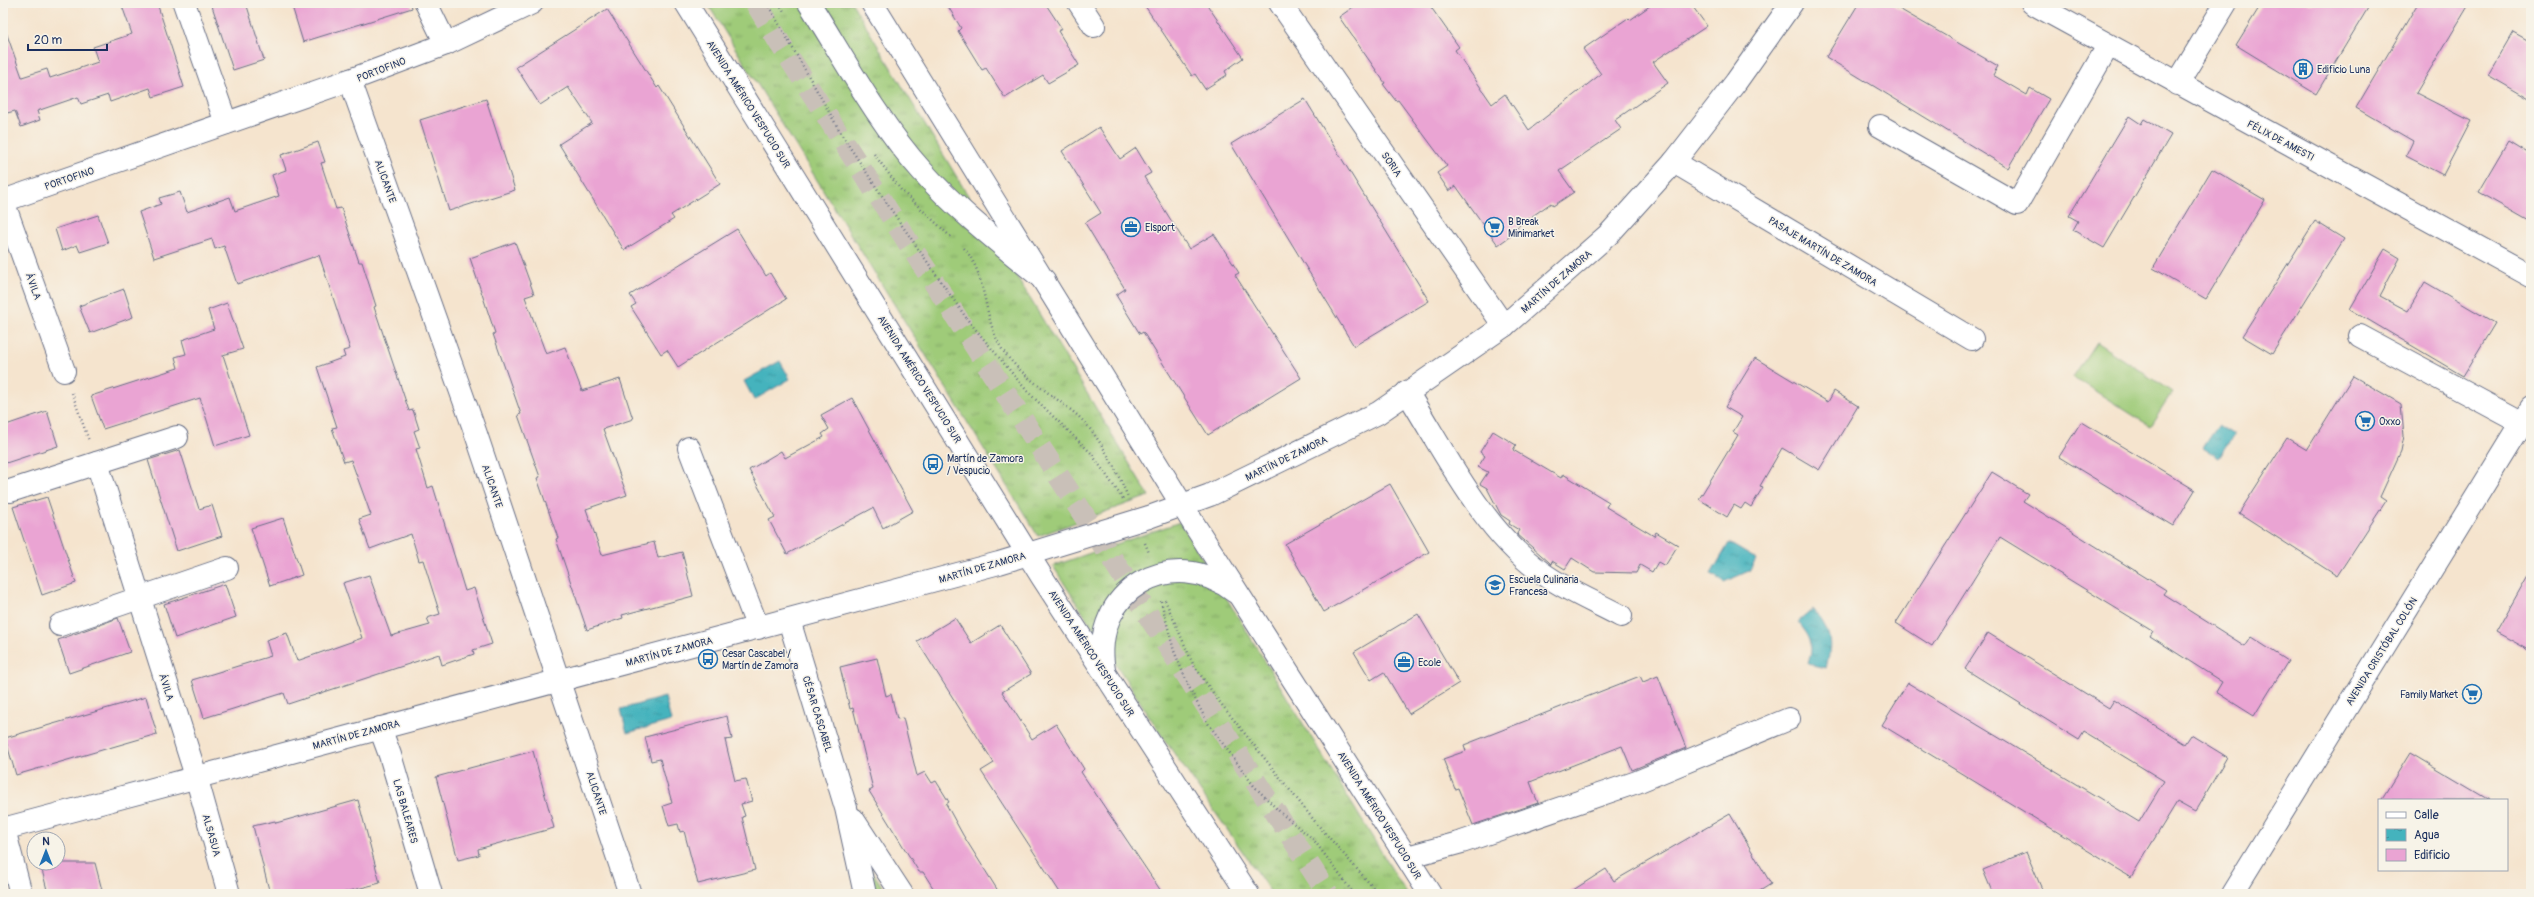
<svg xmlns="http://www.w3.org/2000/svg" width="2534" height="897" font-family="Pangolin,sans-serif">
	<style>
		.grass { fill: url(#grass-tufts); stroke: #5d7d6c }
		.pitch { fill: #9fcb79; stroke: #5d7d6c }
		.water { fill: url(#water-ripples); stroke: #30718e }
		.building { fill: #eaa4d3 }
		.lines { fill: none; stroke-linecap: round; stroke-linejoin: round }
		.highway-tunnel { stroke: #c9c0b8; stroke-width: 22; stroke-dasharray: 22 11; stroke-linecap: butt }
		.minor-casing { stroke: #676e85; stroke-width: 24 }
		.major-casing { stroke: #676e85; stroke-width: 24 }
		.highway-casing { stroke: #676e85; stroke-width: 24 }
		.path { stroke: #676e85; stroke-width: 2.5; stroke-dasharray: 1 3; stroke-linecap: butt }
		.minor { stroke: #fff; stroke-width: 22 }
		.major { stroke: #fff; stroke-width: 22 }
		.highway { stroke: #fff; stroke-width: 22 }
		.labels { text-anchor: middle; stroke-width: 3; stroke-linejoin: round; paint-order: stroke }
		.street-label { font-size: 10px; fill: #1b2f5e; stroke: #f7f3e8 }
		.poi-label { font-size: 10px; fill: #1b2f5e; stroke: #f7f3e8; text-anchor: start }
	</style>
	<defs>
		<pattern id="grass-tufts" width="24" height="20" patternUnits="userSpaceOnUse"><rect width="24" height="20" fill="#9fcb79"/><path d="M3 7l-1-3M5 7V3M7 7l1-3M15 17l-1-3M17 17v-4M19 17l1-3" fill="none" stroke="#81a566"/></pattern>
		<pattern id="water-ripples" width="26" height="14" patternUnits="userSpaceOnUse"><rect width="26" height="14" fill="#44b3bd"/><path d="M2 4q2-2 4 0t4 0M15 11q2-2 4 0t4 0" fill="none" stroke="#38929d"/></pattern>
	</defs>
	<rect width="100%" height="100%" fill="#f7f3e8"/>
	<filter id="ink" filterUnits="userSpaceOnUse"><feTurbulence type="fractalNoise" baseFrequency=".025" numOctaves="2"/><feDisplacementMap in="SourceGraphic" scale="8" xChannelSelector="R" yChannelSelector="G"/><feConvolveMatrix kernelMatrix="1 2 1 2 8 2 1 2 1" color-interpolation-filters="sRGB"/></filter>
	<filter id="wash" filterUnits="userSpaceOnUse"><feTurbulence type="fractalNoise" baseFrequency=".012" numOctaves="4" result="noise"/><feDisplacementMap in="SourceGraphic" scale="16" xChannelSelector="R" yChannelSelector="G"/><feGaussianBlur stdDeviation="0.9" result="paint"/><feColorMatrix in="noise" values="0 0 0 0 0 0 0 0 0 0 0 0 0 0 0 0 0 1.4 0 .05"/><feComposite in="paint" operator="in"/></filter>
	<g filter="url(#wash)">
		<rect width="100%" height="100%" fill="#f5e4ce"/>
		<g class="grass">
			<path d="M707,3H852L1149,496L1038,536Z"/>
			<path d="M1180,522L1407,894H1272L1162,736L1053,566Z"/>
			<path d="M870,868L887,894H876Z"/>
		</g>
		<path class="pitch" d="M2096,342L2172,392L2150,426L2073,377Z"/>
		<g class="water">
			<path d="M780,361L790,379L754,400L744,381Z"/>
			<path d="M2218,425L2234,435L2219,458L2203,448Z"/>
			<path d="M1729,543L1756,559L1749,571L1724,582L1711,574Z"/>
			<path d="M1813,609C1831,631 1833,641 1826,668L1808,664C1814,643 1811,638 1798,622Z"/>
			<path d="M665,697L671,721L627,733L621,709Z"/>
		</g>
		<g id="blocks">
			<g class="building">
				<path d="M121,3H157L184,87L153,97L150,88L110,102L108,95L81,104L78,97L37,111L40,120L21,127L15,111L3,114V33L6,32L22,77L47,69L50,78L98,62L93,47L132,34Z"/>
				<path d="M211,3H246L264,60L233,70Z"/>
				<path d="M291,3H411L412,8L303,42Z"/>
				<path d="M946,3H1045L1062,29L1058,31L1079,65L1048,83L1043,75L1005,98L986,68L982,70L958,31L961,28Z"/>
				<path d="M1143,3H1206L1243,58L1225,71L1227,75L1205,89L1195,74L1192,76Z"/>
				<path d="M1359,3H1428L1459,47L1455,50L1492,104L1505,94L1529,130L1601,74L1583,49L1628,18L1630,20L1654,3H1690L1707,26L1653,62L1668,83L1615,120L1621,129L1559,171L1574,192L1553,206L1551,203L1517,227L1519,230L1498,245L1456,186L1449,191L1437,173L1447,166L1398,100L1396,101L1383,84L1385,83L1339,17Z"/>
				<path d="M1859,3H1889L1998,66L1993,75L2027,95L2030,88L2049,99L2008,168L1826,57Z"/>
				<path d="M2262,3H2371L2316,94L2236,45Z"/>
				<path d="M2418,3H2470L2416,93L2471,121L2443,175L2406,156L2413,141L2356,108Z"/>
				<path d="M607,9L657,88L659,86L720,184L671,215L674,219L624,250L559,144L592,123L568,87L540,105L516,67Z"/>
				<path d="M2513,32L2531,42V100L2488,75Z"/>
				<path d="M486,99L515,190L449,211L420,120Z"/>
				<path d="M1305,99L1429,301L1354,346L1231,144Z"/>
				<path d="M2129,116L2141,124L2144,119L2171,135L2104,248L2073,230L2078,221L2069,216Z"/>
				<path d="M1099,127L1120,159L1136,148L1151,173L1144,177L1189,249L1214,234L1239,273L1235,275L1301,378L1208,435L1143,332L1140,334L1116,295L1125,289L1085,223L1101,213L1062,151Z"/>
				<path d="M2508,141L2531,155V222L2478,192Z"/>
				<path d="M318,142L325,162L321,163L336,209L341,208L359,262H362L376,306L374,307L409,411L413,410L419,429L414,431L420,448L416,449L428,488L433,486L465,591L474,588L492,644L473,650L474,654L442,665L439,654L288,704L284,693L204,718L192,680L271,656L266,640L287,633L297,661L362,638L343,583L369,575L391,636L430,625L427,618L440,614L423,560L419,561L411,534L370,549L359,519L371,515L351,460L344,462L332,428L337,427L317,367L345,357L343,351L350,349L319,255L237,284L224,246L215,249L212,239L154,258L139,212L161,204L159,198L180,192L187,212L230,197L235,211L279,196L272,175L286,170L281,155Z"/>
				<path d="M2212,169L2265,200L2206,299L2153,268Z"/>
				<path d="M98,215L108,243L80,252L77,245L62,251L55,229Z"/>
				<path d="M2315,221L2344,239L2272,354L2242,336Z"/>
				<path d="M737,229L766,276L770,273L786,299L678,367L667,350L661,354L631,307L636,304L630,295Z"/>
				<path d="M515,242L534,294L525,297L546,354L565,347L582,391L620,379L633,419L603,429L627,495L586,509L602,555L654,542L658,558L682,552L693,596L622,615L623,618L587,630L556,539L558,538L537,478L540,477L518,415L521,414L493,334L495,333L470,258Z"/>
				<path d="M2385,249L2400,258L2380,296L2408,311L2425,282L2495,323L2463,376L2350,309Z"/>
				<path d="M124,289L133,317L90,333L79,306Z"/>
				<path d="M227,303L243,349L223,355L249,435L215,446L200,398L103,429L91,396L178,368L175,357L186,354L182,340L214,329L208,310Z"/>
				<path d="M1755,358L1828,402L1834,391L1858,406L1819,470L1782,448L1760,486L1763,487L1751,507L1745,503L1741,509L1734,505L1727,517L1699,499L1738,435L1733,432L1742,417L1725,407Z"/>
				<path d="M2353,376L2401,404L2404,436L2401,451L2380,497L2386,501L2337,576L2239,513L2287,438L2307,450Z"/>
				<path d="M852,398L913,511L883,528L873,508L787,554L769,520L775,517L749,470L781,451L785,458L824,437L822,434L829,429L821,415Z"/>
				<path d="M47,411L58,446L3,464V426Z"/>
				<path d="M2081,422L2195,490L2173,526L2059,457Z"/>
				<path d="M1493,431L1516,445L1513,450L1561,478L1563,474L1609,502L1606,507L1654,536L1656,532L1678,545L1665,566L1658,562L1652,572L1640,565L1636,573L1594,572L1572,558L1565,569L1552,561L1551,564L1549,562L1517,534L1519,530L1509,524L1510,521L1501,515L1487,488L1480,484L1488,472L1478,467L1485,456L1480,452Z"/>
				<path d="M180,450L199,509L212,505L222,536L177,551L148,460Z"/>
				<path d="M1992,472L2028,494L2023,501L2166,590L2163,594L2245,646L2251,637L2288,661L2254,716L2216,692L2222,682L2150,636L2153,631L2000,537L1932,646L1896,623Z"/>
				<path d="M1390,484L1429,552L1324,612L1285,544Z"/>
				<path d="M47,497L76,583L42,595L13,507Z"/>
				<path d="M283,518L302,575L270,586L251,528Z"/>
				<path d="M2531,570V651L2496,632Z"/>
				<path d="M225,584L236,617L175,638L164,604Z"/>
				<path d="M1418,614L1459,683L1409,714L1384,672L1371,680L1354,652Z"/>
				<path d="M118,618L130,652L69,673L58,640Z"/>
				<path d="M955,618L971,643L1000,625L1031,674L1002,692L1032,739L1056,724L1084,769L1081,772L1163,894H1061L981,771L994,763L917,641Z"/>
				<path d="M1988,633L2109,708L2114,700L2185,744L2191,735L2227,757L2195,812L2177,802L2131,877L1882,725L1908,683L2139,822L2164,781L2084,732L2079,740L1965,669Z"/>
				<path d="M877,658L886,696L891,694L897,719L903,718L917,776L925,772L932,783L936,781L949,802L946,804L963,835L1000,894H937L923,872H919L869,791L873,789L853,708L850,709L840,667Z"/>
				<path d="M1640,676L1643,682L1658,676L1686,748L1632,770L1622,746L1530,782L1538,803L1473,825L1458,788L1455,789L1443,759L1466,751L1464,745Z"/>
				<path d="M146,697L157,734L16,775L5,738Z"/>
				<path d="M727,716L732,739L725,740L735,781L746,779L752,801L741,804L745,816L742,817L755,870L698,884L684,831L680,832L678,824L669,826L663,806L672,803L660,759L651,761L645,737Z"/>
				<path d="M533,751L554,828L478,849L479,855L458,860L436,777Z"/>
				<path d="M2410,753L2489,800H2381Z"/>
				<path d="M358,800L380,883L338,894H270L253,826L275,821L276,823Z"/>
				<path d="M1730,814L1771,884L1755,894H1567L1606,869L1614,881Z"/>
				<path d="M2026,852L2044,894H1993L1983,870Z"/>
				<path d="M54,863H95L103,894H48L41,866Z"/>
			</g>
		</g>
	</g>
	<g filter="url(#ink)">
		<use href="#blocks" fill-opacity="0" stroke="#676e85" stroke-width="1"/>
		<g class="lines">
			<path class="highway-tunnel" d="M756,3L781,45L1328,894"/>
			<defs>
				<g id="minor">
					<path d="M184,3L226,123"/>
					<path d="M426,3L446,44"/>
					<path d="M1079,3L1094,26"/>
					<path d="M1280,3L1504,326"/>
					<path d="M2032,3L2531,276"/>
					<path d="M350,80L476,434L630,894"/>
					<path d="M2177,84L2226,3"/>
					<path d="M1880,126L2017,204L2108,46"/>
					<path d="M1674,162L1972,339"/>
					<path d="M3,201L350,80L446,44L532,3"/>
					<path d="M3,201L64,371"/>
					<path d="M2360,336L2522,423"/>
					<path d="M1407,392C1444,451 1483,531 1541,572C1565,590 1595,602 1621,616"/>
					<path d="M689,448L758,628"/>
					<path d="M97,463L196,776L229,894"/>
					<path d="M10,491L177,437"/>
					<path d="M789,620L846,808L865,894"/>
					<path d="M60,625L227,568"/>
					<path d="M380,728L390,755L431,894"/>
					<path d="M853,819L902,894"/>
					<path d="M3,829L999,563L1149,517L1210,495L1378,413L1504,326L1609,234L1674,162L1736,82L1792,3"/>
					<path d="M4,829L21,894"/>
					<path d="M1407,857L1462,842L1637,782L1789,719"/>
				</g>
				<g id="major">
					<path d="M686,3L1042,577L1248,894"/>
					<path d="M872,3L1195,526L1430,894"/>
					<path d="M1104,670C1090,590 1172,543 1235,592"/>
					<path d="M2232,894L2531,408"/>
				</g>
				<path id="highway" d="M809,3C843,57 880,125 922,171C959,212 1002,245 1044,280"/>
			</defs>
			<use href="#minor" class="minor-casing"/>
			<use href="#major" class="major-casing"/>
			<use href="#highway" class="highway-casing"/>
			<g class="path">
				<path d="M767,3L845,140L892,211L967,319L1027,391L1091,453L1123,499"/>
				<path d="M779,3L785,13"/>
				<path d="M874,154L901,190L952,238"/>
				<path d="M964,248C988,276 982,317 1002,349C1020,376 1052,394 1077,415C1100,436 1116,469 1128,497"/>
				<path d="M72,393L89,441"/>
				<path d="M1145,543L1149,553"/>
				<path d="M1165,600L1193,664L1218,700L1317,824L1379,894"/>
				<path d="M1161,601L1174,651L1189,687L1207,722L1254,786L1282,814L1313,839L1354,894"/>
			</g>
			<use href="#minor" class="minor"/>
			<use href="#major" class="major"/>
			<use href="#highway" class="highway"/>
		</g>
	</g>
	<defs>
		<symbol id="building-ring" viewBox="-11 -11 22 22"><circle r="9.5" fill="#f7f3e8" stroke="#1f6fb2" stroke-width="1.5"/><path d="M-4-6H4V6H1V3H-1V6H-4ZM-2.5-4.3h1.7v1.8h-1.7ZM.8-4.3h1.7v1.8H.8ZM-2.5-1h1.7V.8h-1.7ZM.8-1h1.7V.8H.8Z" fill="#1f6fb2"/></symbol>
		<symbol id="office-ring" viewBox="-11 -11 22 22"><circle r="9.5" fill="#f7f3e8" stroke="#1f6fb2" stroke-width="1.5"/><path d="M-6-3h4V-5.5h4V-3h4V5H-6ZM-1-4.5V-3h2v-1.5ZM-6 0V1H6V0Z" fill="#1f6fb2"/></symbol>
		<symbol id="supermarket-ring" viewBox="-11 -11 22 22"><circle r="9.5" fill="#f7f3e8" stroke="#1f6fb2" stroke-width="1.5"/><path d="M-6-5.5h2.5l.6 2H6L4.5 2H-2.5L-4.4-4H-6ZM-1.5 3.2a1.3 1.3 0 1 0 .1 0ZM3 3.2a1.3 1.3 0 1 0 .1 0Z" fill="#1f6fb2"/></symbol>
		<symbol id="bus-ring" viewBox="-11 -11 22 22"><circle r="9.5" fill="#f7f3e8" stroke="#1f6fb2" stroke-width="1.5"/><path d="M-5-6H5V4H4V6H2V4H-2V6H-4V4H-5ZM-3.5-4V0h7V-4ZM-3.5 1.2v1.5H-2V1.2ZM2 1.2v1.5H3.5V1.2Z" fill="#1f6fb2"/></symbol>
		<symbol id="university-ring" viewBox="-11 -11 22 22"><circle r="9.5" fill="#f7f3e8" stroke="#1f6fb2" stroke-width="1.5"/><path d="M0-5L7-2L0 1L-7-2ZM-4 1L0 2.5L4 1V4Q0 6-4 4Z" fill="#1f6fb2"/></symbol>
	</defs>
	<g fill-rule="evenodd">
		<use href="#building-ring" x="2292" y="58" width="22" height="22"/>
		<use href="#office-ring" x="1120" y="216" width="22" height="22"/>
		<use href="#supermarket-ring" x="1483" y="216" width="22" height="22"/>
		<use href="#supermarket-ring" x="2354" y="410" width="22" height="22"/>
		<use href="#bus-ring" x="922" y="453" width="22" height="22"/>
		<use href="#university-ring" x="1484" y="574" width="22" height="22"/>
		<use href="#bus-ring" x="697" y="648" width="22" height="22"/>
		<use href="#office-ring" x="1393" y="651" width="22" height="22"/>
		<use href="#supermarket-ring" x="2461" y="683" width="22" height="22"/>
	</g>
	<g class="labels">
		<g class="street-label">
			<text transform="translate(381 69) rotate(-21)" y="4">PORTOFINO</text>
			<text transform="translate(749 104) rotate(58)" y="4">AVENIDA AMÉRICO VESPUCIO SUR</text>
			<text transform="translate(2281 140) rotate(28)" y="4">FÉLIX DE AMESTI</text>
			<text transform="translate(1392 164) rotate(55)" y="4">SORIA</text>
			<text transform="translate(69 178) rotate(-19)" y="4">PORTOFINO</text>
			<text transform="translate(386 181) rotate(70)" y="4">ALICANTE</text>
			<text transform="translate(1823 251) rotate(31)" y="4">PASAJE MARTÍN DE ZAMORA</text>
			<text transform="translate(1556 281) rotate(-41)" y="4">MARTÍN DE ZAMORA</text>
			<text transform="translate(34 286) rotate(70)" y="4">ÁVILA</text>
			<text transform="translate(920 379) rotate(58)" y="4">AVENIDA AMÉRICO VESPUCIO SUR</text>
			<text transform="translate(1286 458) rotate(-26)" y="4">MARTÍN DE ZAMORA</text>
			<text transform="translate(493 486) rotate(71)" y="4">ALICANTE</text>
			<text transform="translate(982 567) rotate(-16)" y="4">MARTÍN DE ZAMORA</text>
			<text transform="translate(669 651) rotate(-15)" y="4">MARTÍN DE ZAMORA</text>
			<text transform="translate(2381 651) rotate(-58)" y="4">AVENIDA CRISTÓBAL COLÓN</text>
			<text transform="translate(1092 653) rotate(57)" y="4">AVENIDA AMÉRICO VESPUCIO SUR</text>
			<text transform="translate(167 687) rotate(72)" y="4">ÁVILA</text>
			<text transform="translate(818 714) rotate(73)" y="4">CÉSAR CASCABEL</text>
			<text transform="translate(356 734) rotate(-15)" y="4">MARTÍN DE ZAMORA</text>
			<text transform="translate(597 793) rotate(72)" y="4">ALICANTE</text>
			<text transform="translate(406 811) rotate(74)" y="4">LAS BALEARES</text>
			<text transform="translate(1380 815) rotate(58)" y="4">AVENIDA AMÉRICO VESPUCIO SUR</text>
			<text transform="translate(212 835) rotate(74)" y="4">ALSASUA</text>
		</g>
		<g class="poi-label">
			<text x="2317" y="73">Edificio Luna</text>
			<text x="1508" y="225">B Break<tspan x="1508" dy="12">Minimarket</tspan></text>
			<text x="1145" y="231">Elsport</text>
			<text x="2379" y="425">Oxxo</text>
			<text x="947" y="462">Martín de Zamora<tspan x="947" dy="12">/ Vespucio</tspan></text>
			<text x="1509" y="583">Escuela Culinaria<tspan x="1509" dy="12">Francesa</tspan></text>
			<text x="722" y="657">Cesar Cascabel /<tspan x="722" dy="12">Martín de Zamora</tspan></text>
			<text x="1418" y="666">Ecole</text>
			<text x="2458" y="698" text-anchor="end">Family Market</text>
		</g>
	</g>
	<rect width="2534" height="897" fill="none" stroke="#f7f3e8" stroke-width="16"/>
	<rect x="2378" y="799" width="130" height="72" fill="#f7f3e8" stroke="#9fa5b1"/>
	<rect x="2386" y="812" width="20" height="6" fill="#ffffff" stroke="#9fa5b1"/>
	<text x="2414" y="819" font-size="12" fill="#1b2f5e">Calle</text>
	<rect x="2386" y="829" width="20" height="12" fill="url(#water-ripples)" stroke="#9fa5b1"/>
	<text x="2414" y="839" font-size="12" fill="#1b2f5e">Agua</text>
	<rect x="2386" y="849" width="20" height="12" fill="#eaa4d3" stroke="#9fa5b1"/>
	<text x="2414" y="859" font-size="12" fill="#1b2f5e">Edificio</text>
	<g transform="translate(46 851)"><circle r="19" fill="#f7f3e8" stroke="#9fa5b1"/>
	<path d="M0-3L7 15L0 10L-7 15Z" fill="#1f6fb2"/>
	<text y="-6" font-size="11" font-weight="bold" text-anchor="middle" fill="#1b2f5e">N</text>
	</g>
	<path d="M28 44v6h79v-6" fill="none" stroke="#1b2f5e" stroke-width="2"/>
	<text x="34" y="44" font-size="12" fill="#1b2f5e" stroke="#f7f3e8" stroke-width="3" paint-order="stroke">20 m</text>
</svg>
